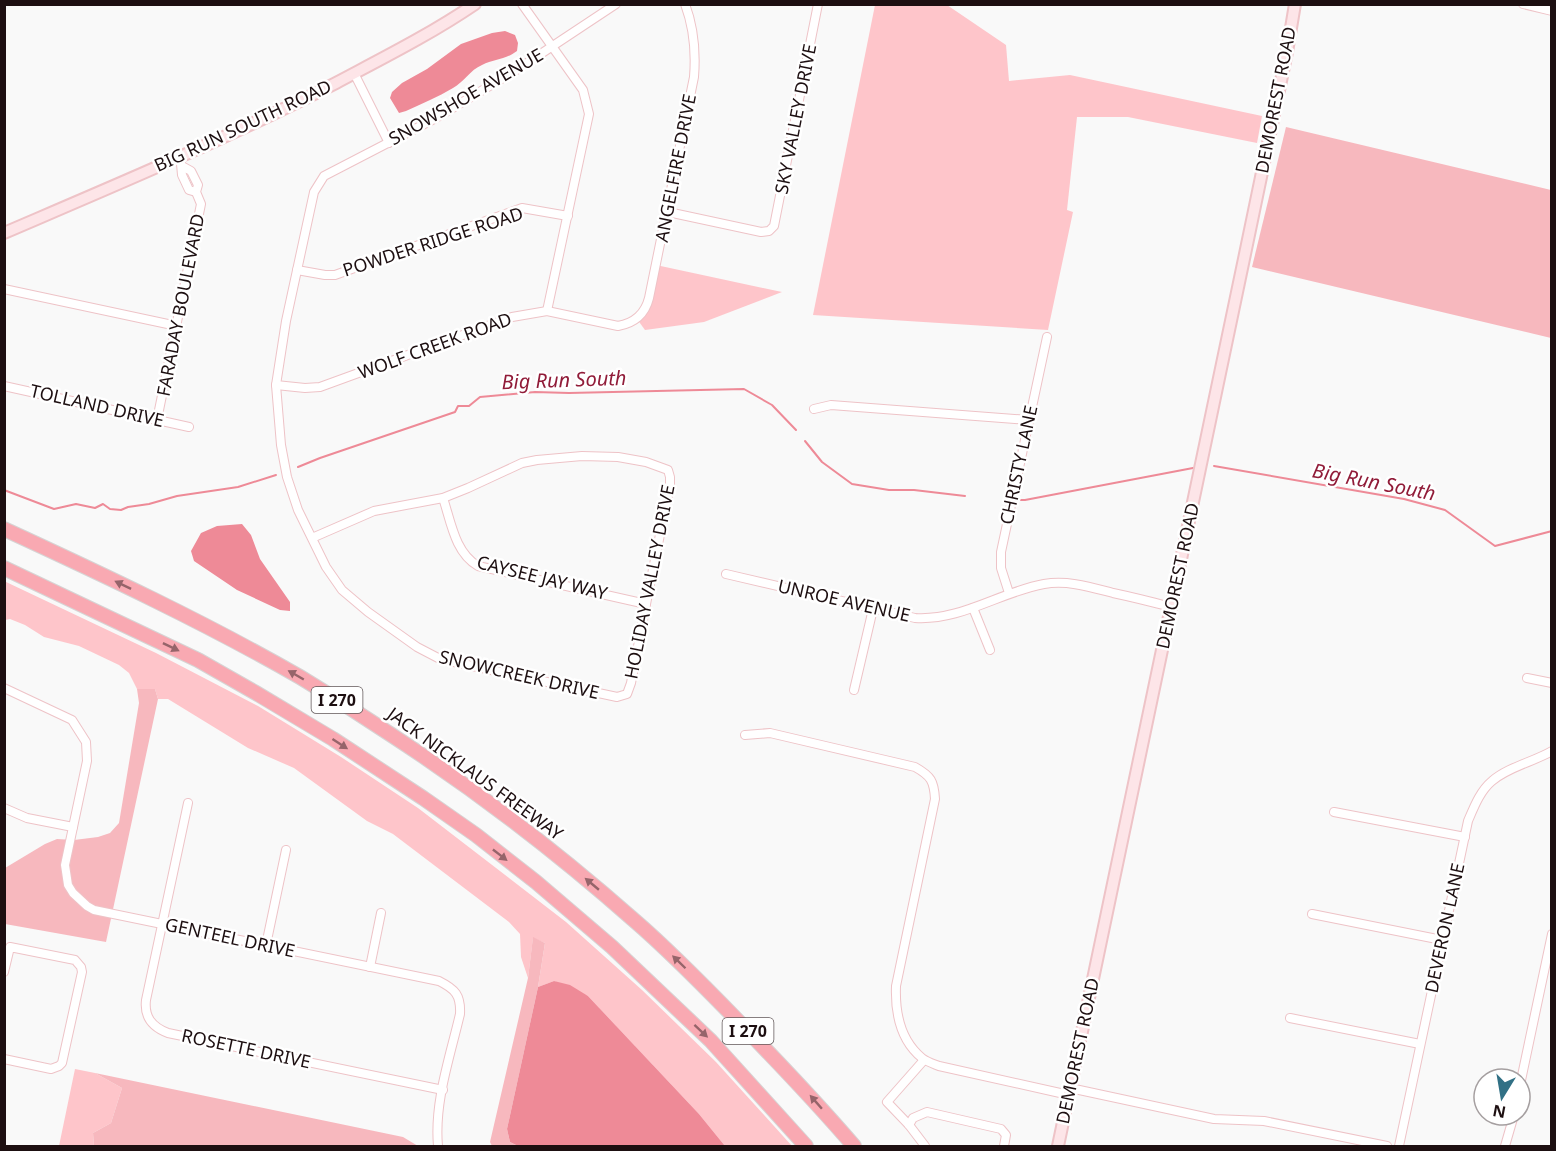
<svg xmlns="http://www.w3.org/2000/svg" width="1556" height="1151" font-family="'Noto Sans',sans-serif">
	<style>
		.green { fill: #fec5ca }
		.forest { fill: #f7b8be }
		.water { fill: #ee8a97 }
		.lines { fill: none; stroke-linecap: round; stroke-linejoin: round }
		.stream { stroke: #ee8a97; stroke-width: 2 }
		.street-casing { stroke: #eec3c7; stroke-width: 10 }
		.secondary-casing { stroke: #eec3c7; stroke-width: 14 }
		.highway-casing { stroke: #d6d4d4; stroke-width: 16 }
		.street { stroke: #fff; stroke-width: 8 }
		.secondary { stroke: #fde5e8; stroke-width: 10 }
		.highway { stroke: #f9a9b2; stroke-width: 14 }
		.oneway { fill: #96646a }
		.labels { text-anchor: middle; stroke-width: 5; stroke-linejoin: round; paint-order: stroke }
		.shield { fill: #fff; stroke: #615758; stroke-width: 1.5 }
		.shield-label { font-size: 16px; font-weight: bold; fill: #1d0f11 }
		.street-label { font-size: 18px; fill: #1d0f11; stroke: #fff }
		.water-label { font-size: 20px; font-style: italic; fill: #911c39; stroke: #fff }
	</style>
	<rect width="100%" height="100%" fill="#f9f9f9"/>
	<g class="green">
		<path d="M875,5H947L1006,45L1009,81L1070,75L1262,116L1257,143L1128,117H1077L1067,210L1073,212L1048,330L813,315Z"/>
		<path d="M656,265L782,292L704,322L645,330L637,319Z"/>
		<path d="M4,581L156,653L258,706L341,757L418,808L566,922L642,990L716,1062L792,1146H725L699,1114L588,996L554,981L538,987L545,943L533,938L528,978L521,957L520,934L509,922L393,834L367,821L294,768L248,748L168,699H158L155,689H137L129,673L119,665L79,646L44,637L25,625L10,619L5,620Z"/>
		<path d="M75,1069L95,1073L122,1088L111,1123L93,1133L94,1146H59Z"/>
	</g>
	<g class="forest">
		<path d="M1286,127L1551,190V338L1252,267Z"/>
		<path d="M137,689H155L158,699L106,942L5,924V868L45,844L57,839L74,840L98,837L110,833L119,823L139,703Z"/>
		<path d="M533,937L545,943L538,987L507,1129L510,1142L518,1146H492L490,1142L528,978Z"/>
		<path d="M95,1073L403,1137L418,1146H94L93,1133L111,1123L122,1088Z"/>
	</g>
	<g class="water">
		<path d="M505,31L515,35L518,43L517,51C505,60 494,59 482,65C470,70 464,82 453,88C438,97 421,104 406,111L399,113L390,98L392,92L402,83L427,69L461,44L492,33Z"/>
		<path d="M242,524L251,535L260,559L290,602V611L280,610L237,590L194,561L191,551L201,533L217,526Z"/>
		<path d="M554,981L570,985L588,996L699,1114L725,1146H518L510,1142L507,1129L538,987Z"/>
	</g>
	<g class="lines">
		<g class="stream">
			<path d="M805,441L822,462L852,484L889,490H914L965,496"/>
			<path d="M1214,466L1404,499L1445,510L1495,546L1552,531"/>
			<path d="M298,467L320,458L455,412L458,406H469L480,397L535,392L569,393L744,389L772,405L796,430"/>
			<path d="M4,490L54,509L76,504L95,508L103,504L110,509L121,510L128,507L149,504L177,496L238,487L276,475"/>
			<path d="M1018,500H1025L1193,468"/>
		</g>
		<defs>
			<g id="street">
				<path d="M522,4L583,90L589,114L547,311"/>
				<path d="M1523,4L1552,11"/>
				<path d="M354,73L389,143"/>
				<path d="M181,164L182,175L189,190L196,192"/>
				<path d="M668,212L761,232L769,231L774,226L818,4"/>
				<path d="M297,270L325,275H335L522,208L568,216"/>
				<path d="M4,289L177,326"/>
				<path d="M276,385L305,388L320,387L512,317L547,311L618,326C635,323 645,314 649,298L694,77C696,52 694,28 685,4"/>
				<path d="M4,386L189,427"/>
				<path d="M814,409L831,405L1029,420"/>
				<path d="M157,420L201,204L196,192L198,185L191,171L182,166"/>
				<path d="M443,498C451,522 455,553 478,566L646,604"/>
				<path d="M312,538L374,511L443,498L468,488L522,463L537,460L582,456L618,457L646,462L668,470L670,477V485L646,604L631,683L627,694L617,697L440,659L417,647L368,612L342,590L326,567L298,510L287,477L281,445L276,385L286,321L314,192L324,176L436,118L518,69L616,4"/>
				<path d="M726,574L915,618C961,621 1000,592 1044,584C1068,580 1090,587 1113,593C1132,597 1152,602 1171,607"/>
				<path d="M1009,593L1001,568V552L1047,337"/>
				<path d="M973,608L990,650"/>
				<path d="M1527,678L1552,683"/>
				<path d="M4,688L72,720L86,742L87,761L65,865L68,885L73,893L87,906L94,910L439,981C455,989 461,995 460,1014C450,1057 434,1102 438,1146"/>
				<path d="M854,690L873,609"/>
				<path d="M745,735L770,733L915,767C931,776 934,781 935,799L896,986C895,1012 900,1040 922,1058C927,1062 934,1064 939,1066L1069,1095"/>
				<path d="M188,803L146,1000C144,1017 152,1027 168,1033L443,1090"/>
				<path d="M4,808L27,818L73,827"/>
				<path d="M1334,812L1465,837"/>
				<path d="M1312,914L1442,940"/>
				<path d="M266,945L286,850"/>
				<path d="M370,967L381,913"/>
				<path d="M4,972L10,947L75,960L81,967L82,972L62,1063L59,1066L51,1069L4,1059"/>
				<path d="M1290,1018L1420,1044"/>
				<path d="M924,1060L887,1102L909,1125L925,1146"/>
				<path d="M1520,1085L1552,934"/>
				<path d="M1070,1088L1214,1119L1264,1121L1387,1146"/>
				<path d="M909,1125L913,1118L927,1112L1001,1129L1006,1135L1004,1146"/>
				<path d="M1399,1146L1468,821C1474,807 1480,791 1492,781C1508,767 1533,762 1552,751"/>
				<path d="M1505,1146L1514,1115"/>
			</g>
			<g id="secondary">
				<path d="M4,233C116,185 228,138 336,83C383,58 431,34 475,4"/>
				<path d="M1058,1146L1245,254L1287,52L1295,4"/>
			</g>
			<g id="highway">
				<path d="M4,529C104,575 204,622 300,677C330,695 360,714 390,734C476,790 558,853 635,921C671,952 705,987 738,1021C778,1062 817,1103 854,1146"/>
				<path d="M4,568L198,660L256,693L333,739L423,798L476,835L536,882L612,947L711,1041L806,1146"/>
			</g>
		</defs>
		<use href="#street" class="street-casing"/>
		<use href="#secondary" class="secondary-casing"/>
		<use href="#highway" class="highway-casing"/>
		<use href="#street" class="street"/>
		<use href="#secondary" class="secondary"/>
		<use href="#highway" class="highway"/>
	</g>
	<defs><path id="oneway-solid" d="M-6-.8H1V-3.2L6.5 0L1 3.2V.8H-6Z" transform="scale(1.5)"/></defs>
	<g class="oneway">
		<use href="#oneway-solid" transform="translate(123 585) rotate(-154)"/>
		<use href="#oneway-solid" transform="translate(171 647) rotate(26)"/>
		<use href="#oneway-solid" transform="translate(296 675) rotate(-150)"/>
		<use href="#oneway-solid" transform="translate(340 744) rotate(33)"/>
		<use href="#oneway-solid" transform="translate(500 855) rotate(38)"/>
		<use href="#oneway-solid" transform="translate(592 884) rotate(-140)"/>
		<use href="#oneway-solid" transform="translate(679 962) rotate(-136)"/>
		<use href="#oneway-solid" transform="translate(701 1031) rotate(43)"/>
		<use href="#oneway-solid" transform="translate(816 1102) rotate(-131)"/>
	</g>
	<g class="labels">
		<g class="shield">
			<rect x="311.5" y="687" width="51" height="26" rx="4.5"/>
			<rect x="722.5" y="1018" width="51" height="26" rx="4.5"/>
		</g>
		<g class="shield-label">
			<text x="337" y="706">I 270</text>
			<text x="748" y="1037">I 270</text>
		</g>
		<g class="street-label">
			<text transform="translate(466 97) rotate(-30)" y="6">SNOWSHOE AVENUE</text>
			<text transform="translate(1276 100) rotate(-79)" y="6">DEMOREST ROAD</text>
			<text transform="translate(796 119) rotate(-79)" y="6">SKY VALLEY DRIVE</text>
			<text transform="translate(243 126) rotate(-25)" y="6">BIG RUN SOUTH ROAD</text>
			<text transform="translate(676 168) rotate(-79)" y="6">ANGELFIRE DRIVE</text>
			<text transform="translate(433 242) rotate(-18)" y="6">POWDER RIDGE ROAD</text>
			<text transform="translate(181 305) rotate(-79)" y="6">FARADAY BOULEVARD</text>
			<text transform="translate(435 346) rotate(-20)" y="6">WOLF CREEK ROAD</text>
			<text transform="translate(97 406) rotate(13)" y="6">TOLLAND DRIVE</text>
			<text transform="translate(1019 465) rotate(-78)" y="6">CHRISTY LANE</text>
			<text transform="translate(1178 576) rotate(-78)" y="6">DEMOREST ROAD</text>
			<text transform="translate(542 578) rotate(14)" y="6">CAYSEE JAY WAY</text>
			<text transform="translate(650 582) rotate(-79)" y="6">HOLIDAY VALLEY DRIVE</text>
			<text transform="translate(844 601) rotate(13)" y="6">UNROE AVENUE</text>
			<text transform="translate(519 675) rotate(13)" y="6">SNOWCREEK DRIVE</text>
			<text transform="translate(475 774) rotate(36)" y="6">JACK NICKLAUS FREEWAY</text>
			<text transform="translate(1445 928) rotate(-78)" y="6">DEVERON LANE</text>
			<text transform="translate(230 938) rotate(12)" y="6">GENTEEL DRIVE</text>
			<text transform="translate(246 1049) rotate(12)" y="6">ROSETTE DRIVE</text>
			<text transform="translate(1078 1051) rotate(-78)" y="6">DEMOREST ROAD</text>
		</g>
		<g class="water-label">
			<text transform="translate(564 380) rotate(-2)" y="7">Big Run South</text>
			<text transform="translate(1374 482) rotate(11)" y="7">Big Run South</text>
		</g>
	</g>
	<rect width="1556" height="1151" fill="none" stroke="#1d0f11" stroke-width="12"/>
	<g transform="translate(1502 1097) rotate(191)"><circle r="28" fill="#ffffff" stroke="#a59fa0" stroke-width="1.5"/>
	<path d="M0-4.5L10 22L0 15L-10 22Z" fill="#317085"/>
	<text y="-9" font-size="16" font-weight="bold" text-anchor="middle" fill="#1d0f11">N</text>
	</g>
</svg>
